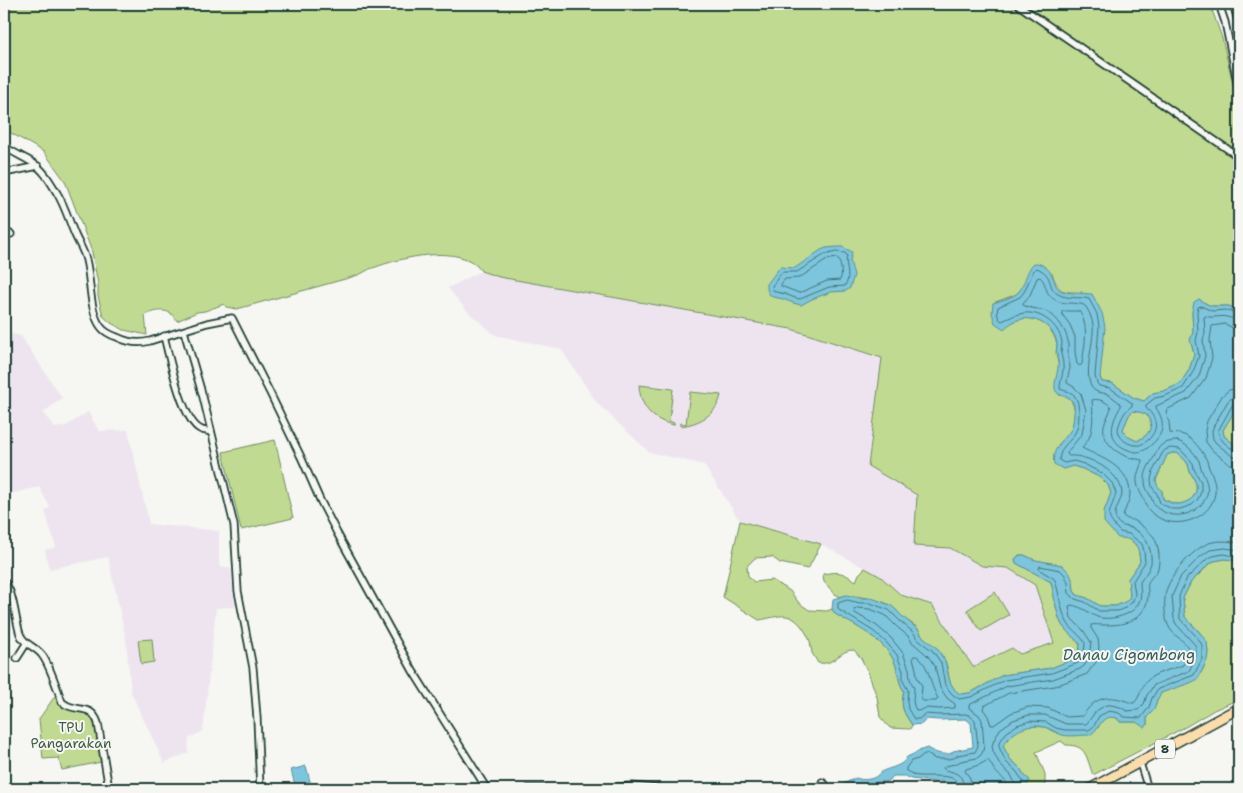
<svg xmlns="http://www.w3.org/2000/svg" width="1243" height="793" font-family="'Shantell Sans',sans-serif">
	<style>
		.built { fill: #ede4ef }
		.green { fill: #c1da91; stroke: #708c62 }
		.water { fill: #7dc5dd; stroke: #578f99; fill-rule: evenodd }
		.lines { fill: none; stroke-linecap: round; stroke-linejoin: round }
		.shore { stroke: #457378; stroke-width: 1 }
		.minor-casing { stroke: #1f3d34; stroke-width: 9 }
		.highway-casing { stroke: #1f3d34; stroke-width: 12 }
		.minor { stroke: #f6f6f2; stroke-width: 5.5 }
		.highway { stroke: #fbddab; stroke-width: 9 }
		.labels { text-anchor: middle; stroke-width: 4; stroke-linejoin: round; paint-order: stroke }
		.shield { fill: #f6f6f2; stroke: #60746d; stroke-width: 1 }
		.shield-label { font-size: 12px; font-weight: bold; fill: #1f3d34 }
		.park-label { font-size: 14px; fill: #3f5c47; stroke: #f6f6f2 }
		.water-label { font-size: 15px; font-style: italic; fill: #365f5e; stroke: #f6f6f2 }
	</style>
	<rect width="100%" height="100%" fill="#f6f6f2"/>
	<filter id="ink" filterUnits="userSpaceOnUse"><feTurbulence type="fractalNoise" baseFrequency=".02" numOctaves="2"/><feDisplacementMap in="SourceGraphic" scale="10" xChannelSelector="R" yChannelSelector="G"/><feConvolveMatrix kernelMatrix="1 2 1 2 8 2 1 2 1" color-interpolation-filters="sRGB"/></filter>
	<g filter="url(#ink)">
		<g class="built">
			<path d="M481,271L499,277L791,329L883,358L868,466L917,495L914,545L950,548L982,566L1008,568L1035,585L1054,643L1020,655L1012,648L973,668L932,605L901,595L881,577L821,544L740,521L704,465L649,452L597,403L561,349L495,335L467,311L448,288Z"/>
			<path d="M4,332L21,336L62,398L43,413L55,428L66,426L88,412L99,431L128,430L149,524L219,531V566L231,569L235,607L216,608L203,731L189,738L188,753L164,763L131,692L126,639L108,557L49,569L45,550L56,547L45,511L50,507L39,487L5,495L4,493Z"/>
		</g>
		<g class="green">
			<path d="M4,4H1210L1222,38L1233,84L1239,105V291L1236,296L1237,302L1239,303V311C1227,303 1226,307 1214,306C1209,306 1203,302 1199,299L1192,312L1193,332L1190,341L1192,346L1194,355L1189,370L1180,384L1164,391L1153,393L1144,401L1134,398L1112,383L1102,382L1100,377L1082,292C1061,292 1059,293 1052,273L1020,290L1017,294L993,303L1001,326L1004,328L1010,322L1024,318L1034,319L1043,323L1047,326L1053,334L1057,343L1056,353L1059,368L1056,379L1059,395L1068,396L1071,400L1075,410L1072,430L1058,445L1063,469L1073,466L1083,469L1101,478L1108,485L1111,493L1104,512L1127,538L1138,547L1140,562L1128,579L1130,594L1129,599L1125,602L1116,606H1100L1087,598L1077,595L1074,591L1073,581L1062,565L1035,560L1024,555H1019L1015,559L1016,563L1051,582C1054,594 1056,612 1061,623C1065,631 1074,637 1080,645L1079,654L1076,658L1051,668L1003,675L970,693L959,694C945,683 951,672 944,659C938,649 931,644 923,637C921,635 920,632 919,630C916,625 908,622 904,618C900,615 897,610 893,607C885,600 849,593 841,597L835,594L824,582L823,574C840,571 842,572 856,581L859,574L865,568L881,577L901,595L932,605L973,667L1012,648L1020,654L1054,643L1035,585L1008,568L982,566L950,548L914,546L917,495L868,466L882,358L791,329L499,277L481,271C463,242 399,258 373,268C369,269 370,269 366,271C360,275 352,277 345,279C309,289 273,299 237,309L226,307L224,304L205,311L197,312L177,321C170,307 157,310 145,315L147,335L124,330L111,323L103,316L98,296V284L92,252L65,181L44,152L4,129Z"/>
			<path d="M639,385L673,389L669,421L674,423V425C653,421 640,407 639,385Z"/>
			<path d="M690,392L721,395C717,415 698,424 680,426V423L686,424Z"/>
			<path d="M1239,397V448L1224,436L1223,430L1237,407Z"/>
			<path d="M1133,411C1137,412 1142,412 1145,414C1148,416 1149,418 1150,421C1153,431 1145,437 1137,441C1131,438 1124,436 1123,429L1129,415Z"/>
			<path d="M275,440L293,518L241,530L223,452Z"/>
			<path d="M1172,453H1177C1182,457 1188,462 1189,468C1190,469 1189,471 1190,472C1191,474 1193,476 1194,479C1199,488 1196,498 1186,502C1176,506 1173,503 1163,499L1162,491L1157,485L1156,480L1167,455Z"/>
			<path d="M740,521L821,544L808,569L780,563L772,557L755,558L747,566L748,576L754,582L772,580L790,591L799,603L809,610L827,611L832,609L835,614C854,625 884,639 894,661C899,672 897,680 904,691C900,707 903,712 912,725L910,729L890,728L880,717L877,697L868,672L861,658L854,650C839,649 836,666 818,663C816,660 814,656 812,653C811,649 811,645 810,641C806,631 797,617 786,616C777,615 768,619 759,620L723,597Z"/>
			<path d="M1225,559L1239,561V699L1214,710L1187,726L1093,775C1086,757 1087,745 1066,745L1061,741L1036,752L1045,774V786L1040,789H1025L1029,780L1024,775L1020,768L1010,759L1003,746L1009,737L1019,729L1030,726L1045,727L1054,732L1098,728C1103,718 1105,715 1117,718L1120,722H1136L1147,725V717C1149,714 1153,712 1154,708C1156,704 1157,698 1160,694C1166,689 1182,686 1189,683C1198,679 1200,675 1204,667C1215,644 1200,632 1185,617L1183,598L1191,582L1210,564L1214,561Z"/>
			<path d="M995,592L1009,615L981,631L967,610Z"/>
			<path d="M152,639L154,662L141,664L138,640Z"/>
			<path d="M55,696H57L67,707L86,710C100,730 100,738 101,762L62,770L58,758L43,759L39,719Z"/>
		</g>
		<g class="water">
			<path d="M837,247H843L852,252L850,261L854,275L850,288L846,291L831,292L812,299L801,305L793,303L783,299L773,297L769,294L767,289V284L780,267L795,268L821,250L826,248Z"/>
			<path d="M1034,263C1039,263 1041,264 1045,267C1056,274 1052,285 1060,290C1067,294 1083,293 1092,294L1102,313L1105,327L1100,377L1102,382L1112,383L1134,398L1144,401L1153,393L1164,391L1180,384L1189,370L1194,355L1192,346L1190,341L1193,332L1192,312L1194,302L1199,299C1203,302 1209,306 1214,306C1226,307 1227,303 1239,311V397L1237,407L1223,430L1224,436L1239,448V561L1225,559L1214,561L1208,565L1191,582L1183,598L1185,617L1201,634L1207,642L1208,653L1207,660L1198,679L1190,683L1161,693L1157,700L1154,710L1147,717V725L1145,728L1136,722H1120L1117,718C1100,714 1102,727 1090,735C1081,735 1071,737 1062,735C1056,733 1050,728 1044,727C1027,723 1011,732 1003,746L1010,759L1020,768L1024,775L1030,780L1025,789H953L952,783L939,781L936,782L911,779L905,776H893L889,781C878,783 866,783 854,786C849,787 847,788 842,787L843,784L856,778C861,780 868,780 873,778C877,777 879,773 883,771C892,767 903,766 907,757C914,754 920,750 927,748C935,753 943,756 952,753L953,751L973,747L971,723L966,719L939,720L926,719L922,724L912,725C903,711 900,707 904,691C897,680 899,672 894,661C884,639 854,625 835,614L832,609L833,599L846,595L861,598H872L892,606L903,617L919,630L921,635L937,648L945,661L950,682L955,690L960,694L970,693L1003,675L1051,668L1076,658L1079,654L1080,644C1074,637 1065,631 1061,623C1056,612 1054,594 1051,582L1016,563L1015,559L1020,555H1024L1035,560L1062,565L1069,572L1073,581L1074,591L1077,595L1087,598L1100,606H1116L1125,602L1129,599L1130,594L1128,579L1140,562C1139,546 1135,538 1118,538L1104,522V512L1111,493L1108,485L1101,478L1083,469L1073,466L1063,469L1054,464C1051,448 1063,442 1070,431C1073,427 1074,418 1074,413C1077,392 1058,400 1055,389C1054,381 1058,374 1058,366C1059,362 1057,359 1057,355C1056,351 1057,348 1057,344C1056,331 1043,321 1031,319C1021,317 1011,322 1004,329L995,323L992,313L993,303C1000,301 1009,299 1016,294C1025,289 1025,271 1034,263ZM1133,411C1137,412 1142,412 1145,414C1148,416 1149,418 1150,421C1153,431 1145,437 1137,441C1131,438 1124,436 1123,429L1129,415ZM1172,453H1177C1181,456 1186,460 1188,464C1189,467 1189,469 1190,472C1191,474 1193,476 1194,479C1199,488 1196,498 1186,502C1176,506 1173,504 1163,499L1162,491L1157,485L1156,480L1167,455Z"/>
			<path d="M306,766L312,789H296L291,770Z"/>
		</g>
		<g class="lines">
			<g class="shore">
				<path d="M837,252L845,253L847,255C844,267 852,274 845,286L829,287L800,299L795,298L785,294L776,292L773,290L772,286L782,272H797L824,255Z"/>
				<path d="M837,258C841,262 843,275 840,280L827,281L799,293L781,286V284L785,279L799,278L827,260Z"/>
				<path d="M1064,311H1079C1090,326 1084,347 1082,364L1080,366L1077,364L1075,352V337L1070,325L1062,314V312Z"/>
				<path d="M1239,328H1233L1225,324L1212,326L1210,340L1212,358L1206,378L1191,398L1168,409L1166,411L1169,422L1170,433C1174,434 1180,433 1184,435C1193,439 1201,449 1205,457C1207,460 1208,464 1209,468C1213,475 1216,484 1215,493C1212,517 1181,529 1161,519C1156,516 1152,514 1149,510C1146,507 1146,503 1144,500C1141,493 1138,490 1137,482C1136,474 1141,467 1142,460C1139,459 1135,459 1131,458C1117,454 1101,442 1104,425C1106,419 1110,413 1111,407C1107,402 1099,398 1092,400C1093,412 1094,427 1089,438C1087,442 1084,444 1082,448C1101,458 1129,466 1130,493C1130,501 1125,508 1123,516C1127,520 1132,519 1137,522C1142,526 1150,532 1154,537C1159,546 1161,562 1157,571C1154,575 1149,579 1148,584C1147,586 1148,589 1148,591C1149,602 1144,612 1136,618C1126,625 1114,625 1102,625C1098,625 1095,624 1091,625V628L1098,639L1099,647L1096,662L1087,674L1055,686L1009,693L984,706L983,709L988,716L991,725H994L1011,713L1028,707L1048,708L1067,717L1081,716H1083C1092,700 1105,694 1123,700C1128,701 1129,703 1134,703C1140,697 1141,688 1146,682C1154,672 1172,670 1183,665C1199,641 1176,643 1168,625C1165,617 1164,606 1165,598C1165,580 1192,549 1209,543C1219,540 1229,541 1239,543"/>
				<path d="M1239,388L1229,390L1222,396L1207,421L1205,431L1206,442L1212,450L1228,463L1233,465H1239"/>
				<path d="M1239,395L1233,397L1228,401L1214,425L1212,431L1213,439L1216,443L1232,456L1239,458"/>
				<path d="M1239,402H1236L1233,404L1218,431C1219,440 1230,450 1239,451"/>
				<path d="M1177,441C1186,443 1195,453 1199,461C1200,463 1200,466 1201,468C1205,480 1212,488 1204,501C1196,514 1177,519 1164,512C1161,510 1157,509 1155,506C1152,502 1152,498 1150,495C1147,490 1145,487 1145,481C1144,472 1150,464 1154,457C1160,444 1162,442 1177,441Z"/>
				<path d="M1171,448L1180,449L1193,463L1194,469L1201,482V492L1198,499L1192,505L1180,509H1172L1160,503L1157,494L1152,487L1151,480L1153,471L1163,452L1165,450Z"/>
				<path d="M857,608L870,609L885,615L896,626L909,637L912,642L928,656L935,666L940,688L947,698L955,704V708L939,709L926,708L918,711L916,710L914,706L913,701L914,688L910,679L909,669L903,653L891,638L877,626L855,613L854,610Z"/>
				<path d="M914,656H917C932,669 928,682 938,698L936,701H923L921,699L922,686L917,677L916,669L913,658Z"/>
				<path d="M957,789C957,787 957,783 956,781C951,773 923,778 913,775C913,774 907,771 906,771V768L911,761L918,759L924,754H927L935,759H948L954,758L958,755L975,752L978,746L975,720L969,715L965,714L939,715L925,714L919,719H914L908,709L907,701L908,690L903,681V671L897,655L886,642L873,631L839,610L838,608V603L847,600L860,603H870L889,610L900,621L914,633L917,639L933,651L941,663L945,685L952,694L959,699L971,697L1005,680L1052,673L1078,663L1084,656L1085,643C1080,634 1071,630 1067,622C1061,612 1059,592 1055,580L1053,578L1040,570L1039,568L1040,566L1060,570L1065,575L1068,583L1069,593L1075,599L1085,602L1099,611H1118L1127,607L1133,601L1135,594L1133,581L1145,562L1144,551L1142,544L1129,534L1120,532C1103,514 1110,515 1116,493L1112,483L1103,474L1084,464L1074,461L1064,463L1059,460C1061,445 1068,445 1075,433C1080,425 1081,403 1074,395C1070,391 1065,391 1060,389C1060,380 1064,373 1063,365C1063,361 1062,358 1061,354C1061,350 1062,346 1062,342C1059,325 1041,311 1024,313C1016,314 1009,318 1002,321C997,319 997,312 998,307L1020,297L1024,292L1034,270L1037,268C1055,276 1046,287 1058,294C1068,300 1079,296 1089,299L1097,314L1099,327L1095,376L1097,383L1099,386L1110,388L1132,403V406C1125,410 1122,417 1119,425C1115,435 1126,445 1136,445C1140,446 1144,443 1147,441C1159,430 1158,419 1146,408V405L1155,398L1165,396L1183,388L1193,372L1199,356L1197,345L1196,341L1198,332L1197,312L1198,307L1201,306L1212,311L1226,310L1239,314"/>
				<path d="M964,789C963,775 958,773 945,770L943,768L945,766L955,764L961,761L977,758L981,755L983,751L984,746L982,720L979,715L969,708V705L1007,686L1053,679L1080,669L1084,666L1089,658L1091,642L1083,630L1071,618L1069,606L1072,605C1075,606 1080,607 1083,609C1088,611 1092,615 1097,617C1109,621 1134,616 1139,602C1142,596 1140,589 1140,582C1143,577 1148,572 1150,566C1152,562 1151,559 1151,555C1149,542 1143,533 1131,528C1125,525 1120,528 1116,519C1112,511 1122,501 1122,493C1121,472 1087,454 1069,456L1067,454L1068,451L1082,434L1086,410L1081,394L1074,387L1067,383C1067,378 1069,373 1070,368C1070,363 1068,358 1068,353C1067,349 1069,345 1068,341C1066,331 1058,318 1049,313C1040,308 1030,309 1023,305V303L1030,295L1037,278L1040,277C1048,284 1043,294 1057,301C1066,305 1082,301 1086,307C1090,313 1092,319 1093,325C1095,342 1081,378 1094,390C1099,394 1104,392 1109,395C1113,397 1117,401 1121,404V406C1113,419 1106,437 1122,447C1126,449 1132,452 1137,452C1142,452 1147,449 1151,445C1164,434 1166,422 1156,408V406L1186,393L1199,376L1205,356L1203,340L1205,333L1204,317L1206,316C1213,319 1220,315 1227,317C1232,318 1234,320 1239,321"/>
				<path d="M971,789L970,778L965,771L966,769L979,765L988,760C991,763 992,767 995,771C1001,778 1007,779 1008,789"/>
				<path d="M1015,789V783L1011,775L1000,765L993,751L992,746L994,740L1000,729L1013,720L1029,715H1045L1066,724H1086L1088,722L1096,711L1106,705H1111L1120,707L1127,711L1138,710L1144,704L1147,695L1154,685L1189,671L1196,657V646L1176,624L1174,619L1172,596L1181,576L1200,557L1210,550L1225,548L1239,550"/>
				<path d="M1021,789L1023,781L1016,771L1006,762L999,747V743L1006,733L1017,725L1030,721L1046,722L1056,728L1065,730H1089L1094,726L1099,716L1109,711L1119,713L1124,717L1141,718L1149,707L1152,698L1158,689L1194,675L1202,659V645L1197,637L1180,619L1179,596L1187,578L1207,559L1213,556L1224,554L1239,557"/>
			</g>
			<defs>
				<g id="minor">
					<path d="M1017,4L1239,157"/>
					<path d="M1219,4L1225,22L1239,91"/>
					<path d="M1233,4L1239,24"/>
					<path d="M4,146C13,153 24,157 33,163C44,170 51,183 57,193C65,206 69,221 75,235C79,244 84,251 86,260C91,278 89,312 101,327C104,331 111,335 117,337C127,342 139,344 150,341L207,323L232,318L270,393L301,457L320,500L337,533L413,671L487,789"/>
					<path d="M4,173L38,166"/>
					<path d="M4,236L11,234"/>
					<path d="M184,331L203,397L234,525L238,591L253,668L257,718L260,789"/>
					<path d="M164,336C169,356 182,420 200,429C203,431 208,431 211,432"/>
					<path d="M4,581C14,592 15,619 20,634C24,645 35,646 42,655C50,665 57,689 62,702C75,714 91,702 98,723L109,789"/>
					<path d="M17,658L26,644"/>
					<path d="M1140,763L1148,789"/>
					<path d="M822,782L825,784V789"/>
					<path d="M528,789H554"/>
					<path d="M597,789L631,786L666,789"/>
				</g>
				<path id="highway" d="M1090,789L1239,708"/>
			</defs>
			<use href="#minor" class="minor-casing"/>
			<use href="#highway" class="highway-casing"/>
			<use href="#minor" class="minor"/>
			<use href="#highway" class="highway"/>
		</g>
	</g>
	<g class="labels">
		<rect class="shield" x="1155" y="739.5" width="20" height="19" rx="4"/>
		<g class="shield-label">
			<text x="1165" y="753">8</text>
		</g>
		<g class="park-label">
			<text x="71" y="732">TPU<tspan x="71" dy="16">Pangarakan</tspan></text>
		</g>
		<g class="water-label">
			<text x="1129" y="660">Danau Cigombong</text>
		</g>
	</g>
	<rect width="1243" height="793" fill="none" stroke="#f6f6f2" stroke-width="20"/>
	<rect x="10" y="10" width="1223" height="773" fill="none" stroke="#1f3d34" stroke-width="2" filter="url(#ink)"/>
</svg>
